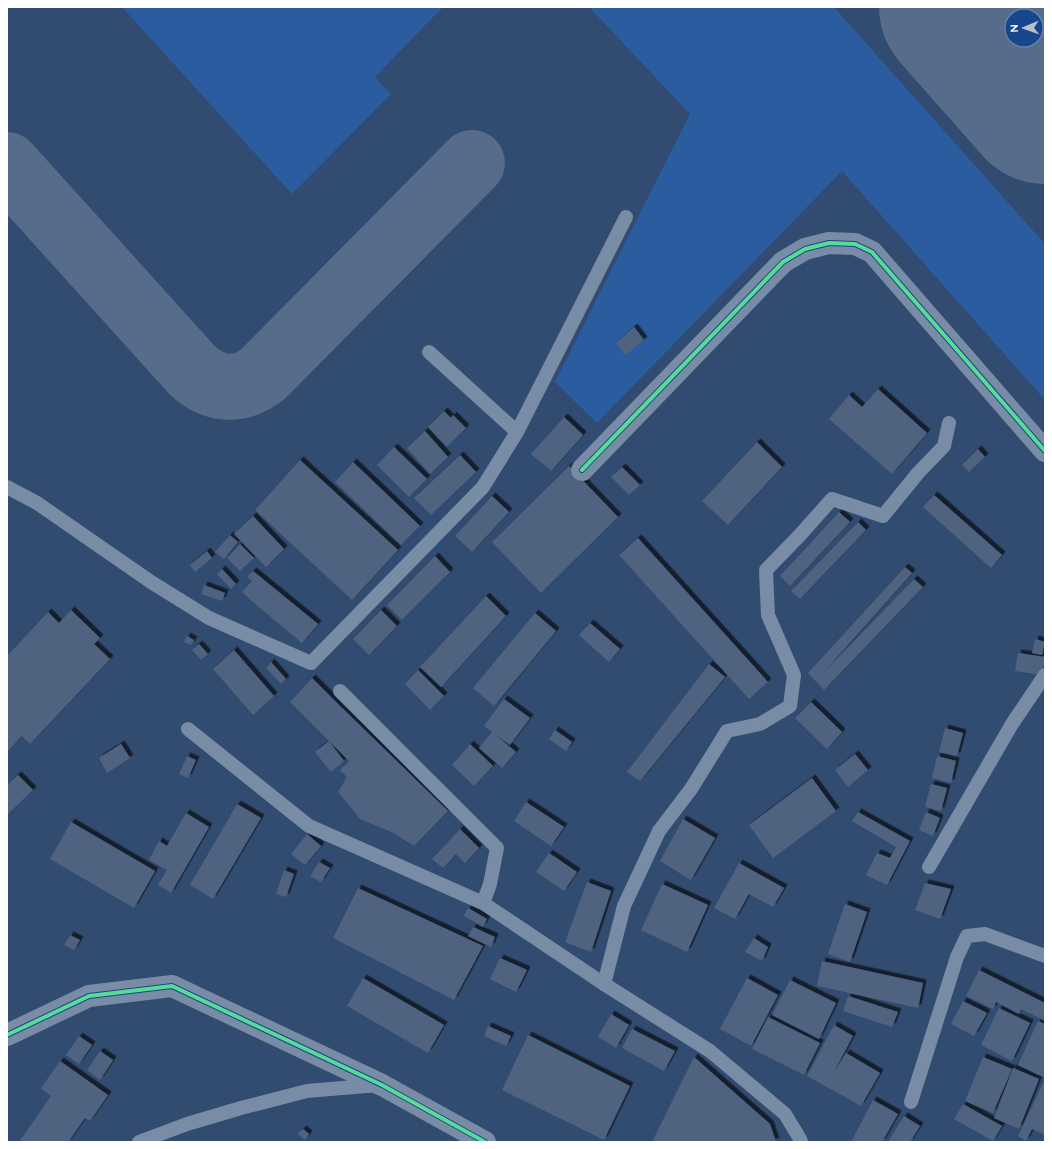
<svg xmlns="http://www.w3.org/2000/svg" width="1052" height="1149" font-family="Quicksand,sans-serif">
	<style>
		.green { fill: #2c5ca0 }
		.lines { fill: none; stroke-linecap: round; stroke-linejoin: round }
		.taxiway { stroke: #566c8a; stroke-width: 66 }
		.runway { stroke: #566c8a; stroke-width: 166 }
		.building { fill: #4f6380; filter: url(#shadow) }
		.lane { stroke: #798ca5; stroke-width: 14 }
		.street { stroke: #798ca5; stroke-width: 22 }
		.cycleway-casing { stroke: #18468a; stroke-width: 6 }
		.cycleway { stroke: #5adb95; stroke-width: 4 }
	</style>
	<defs>
		<filter id="shadow"><feDropShadow dx="3.5" dy="-3.5" stdDeviation="0" flood-color="#0009"/></filter>
	</defs>
	<rect width="100%" height="100%" fill="#324b70"/>
	<g class="green">
		<path d="M122,7H443L375,77L391,94L292,194Z"/>
		<path d="M589,7H834L1045,244V400L842,171L597,423L555,382L690,114Z"/>
	</g>
	<g class="lines">
		<path class="taxiway" d="M7,165L192,370C213,390 239,393 263,374L472,163"/>
		<path class="runway" d="M962,7L1045,101"/>
	</g>
	<g class="building">
		<path d="M634,327L644,340L626,355L616,343Z"/>
		<path d="M878,389L927,433L892,474L829,419L849,395L862,407Z"/>
		<path d="M444,411L451,418L453,415L466,428L447,447L428,427Z"/>
		<path d="M564,417L583,435L551,471L531,454Z"/>
		<path d="M425,431L448,457L430,474L407,448Z"/>
		<path d="M757,442L782,467L728,525L702,501Z"/>
		<path d="M394,447L427,479L409,497L377,465Z"/>
		<path d="M978,449L985,457L969,472L962,465Z"/>
		<path d="M460,455L476,472L431,515L414,498Z"/>
		<path d="M300,460L398,550L352,600L255,510Z"/>
		<path d="M353,462L420,526L401,545L335,482Z"/>
		<path d="M569,466L618,517L541,593L492,542Z"/>
		<path d="M622,467L640,485L629,495L611,477Z"/>
		<path d="M934,495L1002,555L991,568L923,507Z"/>
		<path d="M492,496L509,512L472,552L455,536Z"/>
		<path d="M839,512L850,522L790,586L780,576Z"/>
		<path d="M253,516L284,549L266,567L234,534Z"/>
		<path d="M858,522L866,530L800,599L791,591Z"/>
		<path d="M230,535L238,542L224,559L215,552Z"/>
		<path d="M638,538L768,682L749,699L619,555Z"/>
		<path d="M240,544L254,558L240,571L227,558Z"/>
		<path d="M207,551L212,558L195,572L190,565Z"/>
		<path d="M435,556L450,572L402,620L387,605Z"/>
		<path d="M905,567L912,573L823,673L914,579L923,587L824,690L808,673Z"/>
		<path d="M222,569L236,584L231,589L217,574Z"/>
		<path d="M253,571L318,624L302,643L253,602L242,592L252,581L247,577Z"/>
		<path d="M204,585L225,593L222,601L201,594Z"/>
		<path d="M486,596L506,616L441,687L420,667Z"/>
		<path d="M71,610L100,638L94,644L110,659L30,744L22,736L7,752V656L48,612L59,623Z"/>
		<path d="M381,610L397,626L369,655L353,639Z"/>
		<path d="M535,613L556,631L494,706L473,688Z"/>
		<path d="M590,623L620,649L609,662L579,635Z"/>
		<path d="M187,636L194,640L191,645L184,642Z"/>
		<path d="M1035,639L1045,642L1042,655L1032,653Z"/>
		<path d="M199,644L208,654L201,660L192,650Z"/>
		<path d="M234,650L274,696L253,715L213,669Z"/>
		<path d="M1018,653L1045,657L1042,675L1015,671Z"/>
		<path d="M271,662L286,679L281,684L266,668Z"/>
		<path d="M709,664L725,677L640,781L627,772Z"/>
		<path d="M418,670L444,696L430,710L405,684Z"/>
		<path d="M312,678L333,699L448,811L414,846L394,833L360,819L338,792L347,777L340,770L349,761L290,702Z"/>
		<path d="M504,699L530,718L510,745L496,735L516,752L502,768L479,748L492,732L484,726Z"/>
		<path d="M811,702L842,732L827,749L795,718Z"/>
		<path d="M945,728L963,733L957,756L939,752Z"/>
		<path d="M555,730L572,742L566,751L549,739Z"/>
		<path d="M329,741L344,761L331,772L315,752Z"/>
		<path d="M121,744L130,758L107,773L99,758Z"/>
		<path d="M470,744L493,766L474,786L452,765Z"/>
		<path d="M855,754L868,770L848,787L835,770Z"/>
		<path d="M187,756L196,760L188,778L179,774Z"/>
		<path d="M937,756L956,761L951,783L932,778Z"/>
		<path d="M18,775L33,790L7,815V785Z"/>
		<path d="M812,778L836,811L773,858L749,825Z"/>
		<path d="M931,784L947,788L941,811L925,807Z"/>
		<path d="M526,802L564,827L551,846L514,821Z"/>
		<path d="M237,804L261,818L213,899L190,885Z"/>
		<path d="M858,812L910,841L887,885L866,875L877,853L890,858L896,847L852,821Z"/>
		<path d="M926,812L940,818L933,836L919,830Z"/>
		<path d="M186,813L209,827L171,893L158,885L167,870L149,860L159,841L167,846Z"/>
		<path d="M683,819L715,838L691,880L660,861Z"/>
		<path d="M71,822L155,871L134,908L50,859Z"/>
		<path d="M460,829L479,848L465,863L456,854L443,868L432,859Z"/>
		<path d="M307,834L321,846L305,865L291,854Z"/>
		<path d="M549,853L577,872L564,891L536,872Z"/>
		<path d="M319,862L330,868L321,882L310,876Z"/>
		<path d="M739,863L784,888L773,907L749,894L735,919L714,908Z"/>
		<path d="M284,870L294,874L286,897L276,894Z"/>
		<path d="M587,882L611,891L591,952L565,942Z"/>
		<path d="M925,883L951,889L940,919L915,910Z"/>
		<path d="M662,884L708,905L687,952L641,930Z"/>
		<path d="M358,888L483,946L454,1000L333,938Z"/>
		<path d="M845,904L867,912L850,962L828,954Z"/>
		<path d="M468,908L487,919L483,927L464,916Z"/>
		<path d="M473,927L495,937L491,947L468,936Z"/>
		<path d="M70,935L80,940L74,950L64,945Z"/>
		<path d="M754,938L768,947L762,961L745,952Z"/>
		<path d="M500,958L527,970L516,992L490,979Z"/>
		<path d="M822,961L923,983L918,1008L817,986Z"/>
		<path d="M979,970L1045,1003V1021L1021,1009L1019,1014L996,1002L993,1009L966,996Z"/>
		<path d="M363,978L444,1025L428,1053L347,1006Z"/>
		<path d="M747,978L778,995L751,1046L720,1029Z"/>
		<path d="M790,980L836,1003L819,1039L772,1015Z"/>
		<path d="M848,996L898,1012L892,1027L843,1011Z"/>
		<path d="M963,1001L987,1013L974,1036L951,1024Z"/>
		<path d="M999,1008L1030,1023L1012,1061L981,1045Z"/>
		<path d="M611,1014L629,1025L616,1048L598,1037Z"/>
		<path d="M768,1017L820,1043L804,1075L752,1049Z"/>
		<path d="M1038,1021L1045,1024V1078L1018,1065Z"/>
		<path d="M834,1025L853,1036L834,1072L846,1053L880,1073L861,1106L807,1076Z"/>
		<path d="M488,1026L511,1036L506,1046L484,1036Z"/>
		<path d="M632,1029L675,1051L664,1071L622,1048Z"/>
		<path d="M528,1035L630,1086L604,1140L502,1090Z"/>
		<path d="M79,1036L92,1045L79,1064L66,1055Z"/>
		<path d="M100,1051L113,1060L100,1080L87,1070Z"/>
		<path d="M694,1057L770,1124L776,1142H652Z"/>
		<path d="M983,1057L1012,1069L993,1113L965,1101Z"/>
		<path d="M60,1061L108,1095L90,1121L85,1118L68,1142H19L51,1096L41,1088Z"/>
		<path d="M1013,1068L1039,1079L1019,1129L994,1118Z"/>
		<path d="M1045,1079V1135L1032,1129L1026,1141L1018,1136Z"/>
		<path d="M873,1100L898,1114L882,1142H851Z"/>
		<path d="M963,1104L1002,1126L993,1141L954,1119Z"/>
		<path d="M904,1116L920,1126L910,1142H888Z"/>
		<path d="M303,1129L309,1134L305,1140L298,1134Z"/>
	</g>
	<g class="lines">
		<g class="lane">
			<path d="M429,352L517,432"/>
			<path d="M7,487L37,503L151,582L209,618L311,663L483,487L517,432L626,217"/>
			<path d="M340,691L497,848L490,884L483,903"/>
			<path d="M188,729L309,826L483,903L604,984L710,1051L785,1114L800,1139L801,1142"/>
			<path d="M929,867L1012,724L1045,675"/>
			<path d="M604,984L624,906L659,831L691,789L727,731L760,724L790,706L794,675L768,615L766,570L800,535L832,499L883,516L918,473L944,446L949,423"/>
			<path d="M911,1102L957,957L967,936L985,934L1045,956"/>
			<path d="M139,1142L187,1124L241,1108L307,1091L378,1085"/>
		</g>
		<g class="street">
			<path d="M582,470L783,262L805,249L829,243L855,244L872,252L1045,451"/>
			<path d="M7,1035L89,996L172,986L382,1085L485,1142"/>
		</g>
		<defs>
			<g id="cycleway">
				<path d="M582,470L783,262L805,249L829,243L855,244L872,252L1045,451"/>
				<path d="M7,1035L89,996L172,986L382,1085L485,1142"/>
			</g>
		</defs>
		<use href="#cycleway" class="cycleway-casing"/>
		<use href="#cycleway" class="cycleway"/>
	</g>
	<rect width="1052" height="1149" fill="none" stroke="#ffffff" stroke-width="16"/>
	<g transform="translate(1024 28) rotate(268)"><circle r="19" fill="#18468a" stroke="#7490b9"/>
	<path d="M0-3L7 15L0 10L-7 15Z" fill="#b7c0cd"/>
	<text y="-6" font-size="11" font-weight="bold" text-anchor="middle" fill="#ffffff">N</text>
	</g>
</svg>
